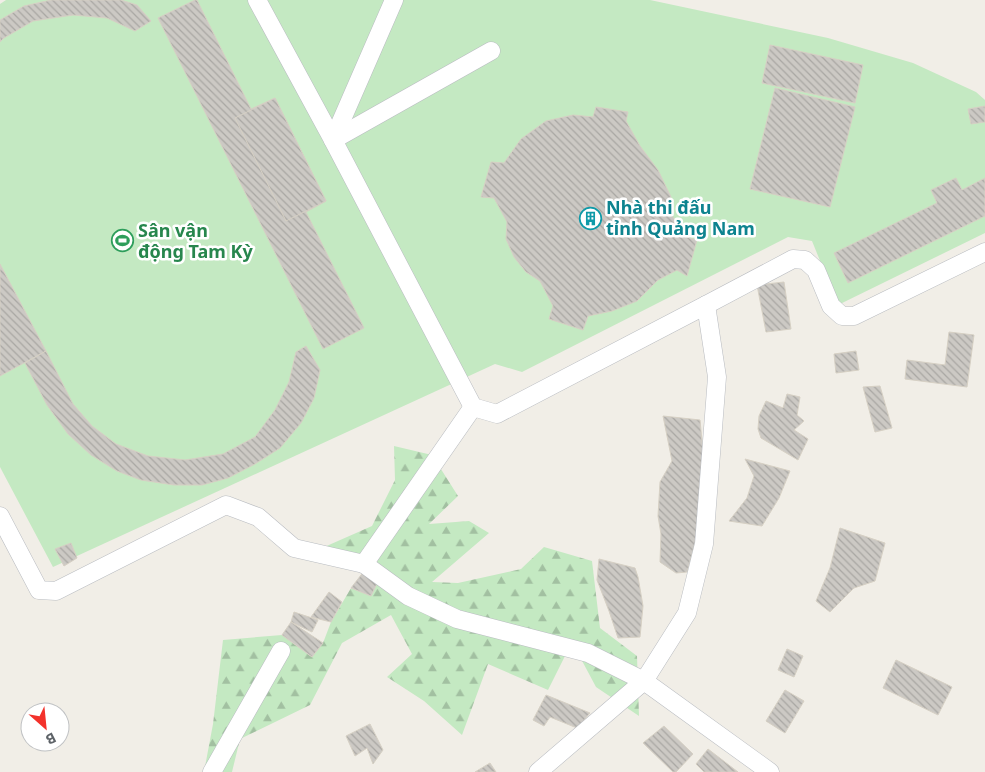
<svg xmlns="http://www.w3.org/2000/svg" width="985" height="772" font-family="'Noto Sans',sans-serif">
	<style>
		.grass { fill: #c4e9c2 }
		.forest { fill: url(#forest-firs) }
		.building { fill: url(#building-back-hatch); stroke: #d6d0c4 }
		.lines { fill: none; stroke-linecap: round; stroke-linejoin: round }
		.minor-casing { stroke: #b9bcc1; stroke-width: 19 }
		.minor { stroke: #fff; stroke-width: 18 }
		.labels { text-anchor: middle; stroke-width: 5; stroke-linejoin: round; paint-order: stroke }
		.culture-label { font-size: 18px; font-weight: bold; fill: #0d838f; stroke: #fff; text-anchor: start }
		.leisure-label { font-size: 18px; font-weight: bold; fill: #27864d; stroke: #fff; text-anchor: start }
	</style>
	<defs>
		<pattern id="forest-firs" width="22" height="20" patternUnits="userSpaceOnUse" patternTransform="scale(1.25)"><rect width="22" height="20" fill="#c4e9c2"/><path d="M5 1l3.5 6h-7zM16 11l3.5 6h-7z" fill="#a2c0a1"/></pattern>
		<pattern id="building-back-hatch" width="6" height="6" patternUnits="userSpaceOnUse" patternTransform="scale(1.25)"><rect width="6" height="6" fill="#ccc9c4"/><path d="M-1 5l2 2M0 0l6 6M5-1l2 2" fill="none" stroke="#a9a7a3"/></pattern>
	</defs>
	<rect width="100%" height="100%" fill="#f1eee7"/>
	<path class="grass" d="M6,0H650L828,38L913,63L976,92L985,100V233L838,305L812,241L788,237L522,372L495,364L53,567L0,467V4Z"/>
	<path class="forest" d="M394,446L432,455L458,496L429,524L469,521L489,533L432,582L458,583L521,569L544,547L592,561L600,628L637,656L639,716L596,687L572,642L548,690L488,664L462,735L424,701L387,677L412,654L391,615L342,643L310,705L240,739L232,772H204L213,724L223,640L282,635L312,657L323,643L331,622L351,588L371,596L383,571L322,548L372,526L395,480Z"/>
	<g class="building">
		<path d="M51,0H121L137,5L151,21L135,31L107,18L73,15L33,21L4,38L0,42V20L24,6Z"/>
		<path d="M195,0H197L251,109L275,98L326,201L306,212L364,328L323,349L158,18Z"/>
		<path d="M770,45L863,65L855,103L762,83Z"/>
		<path d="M775,88L855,107L830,207L750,189Z"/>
		<path d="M275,98L326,201L286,221L235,118Z"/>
		<path d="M985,106V122L971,124L968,109Z"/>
		<path d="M596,107L628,112L626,121L640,146L658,170L671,197L672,215L683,236L697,240L687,276L677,270L658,280L637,301L612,311L588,316L583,330L549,319L553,306L540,281L526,272L514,257L506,239L507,222L494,198L481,197L491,162L504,163L521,139L546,121L573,115L593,117Z"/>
		<path d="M956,178L962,190L985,178V216L848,283L834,253L937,203L931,190Z"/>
		<path d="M0,264L46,351L0,376Z"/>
		<path d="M784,282L791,329L766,332L757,285Z"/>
		<path d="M949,332L974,335L967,387L905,379L907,360L945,365Z"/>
		<path d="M306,346L320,370L314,398L301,423L280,448L255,464L228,478L202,485H174L141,480L117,471L91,455L68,434L47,405L25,363L46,351L73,404L92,426L116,444L148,456L185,460L223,454L255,437L275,410L289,382L296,352Z"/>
		<path d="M856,351L859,370L836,373L834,354Z"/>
		<path d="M880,386L892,428L875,432L863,387Z"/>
		<path d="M787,394L800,397L797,415L804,421L794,430L808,439L798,460L761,438L758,429L759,416L766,401L783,408Z"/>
		<path d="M663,416L700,420L703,452L700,483L697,536L687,572L676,573L660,562L661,534L658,516L660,482L672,461Z"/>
		<path d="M745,459L790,471L779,498L762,526L729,521L747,498L754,476Z"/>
		<path d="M840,528L885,543L875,581L854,588L830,612L816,601L830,568Z"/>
		<path d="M71,543L77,558L64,566L55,549Z"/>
		<path d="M599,559L635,568L638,577L643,606L640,637L618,638L609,611L597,580Z"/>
		<path d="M368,566L383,571L371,596L351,588Z"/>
		<path d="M329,592L342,602L331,622L311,617Z"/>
		<path d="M294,612L318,620L312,632L291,622Z"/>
		<path d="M291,622L323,643L312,657L282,635Z"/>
		<path d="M787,649L803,656L794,677L778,670Z"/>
		<path d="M896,660L952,687L938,715L883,688Z"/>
		<path d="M785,690L804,701L785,733L766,721Z"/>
		<path d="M546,695L590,713L577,728L550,717L544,726L533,720Z"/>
		<path d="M370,724L383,750L373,764L367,748L355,756L346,736Z"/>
		<path d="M664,726L693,754L676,772H673L643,743Z"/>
		<path d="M708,749L738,772H704L696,764Z"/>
		<path d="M490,763L496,772H475Z"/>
	</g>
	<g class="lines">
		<defs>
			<g id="minor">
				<path d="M257,0L333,140L491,51"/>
				<path d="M394,0L333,140L473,407L497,414L706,305L793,259L805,260L816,270L831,306L842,316H854L985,252"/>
				<path d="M0,516L39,590L56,591L226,505L258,517L294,548L364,564L408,596L457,619L588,653L644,681L687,613L704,544L717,377L706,305"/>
				<path d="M364,564L473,407"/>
				<path d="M212,772L281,651"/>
				<path d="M538,772L644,681L770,772"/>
			</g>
		</defs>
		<use href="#minor" class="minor-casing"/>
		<use href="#minor" class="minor"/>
	</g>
	<defs>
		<symbol id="building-ring" viewBox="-11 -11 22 22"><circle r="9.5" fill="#fff" stroke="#0f9aa8" stroke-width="1.5"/><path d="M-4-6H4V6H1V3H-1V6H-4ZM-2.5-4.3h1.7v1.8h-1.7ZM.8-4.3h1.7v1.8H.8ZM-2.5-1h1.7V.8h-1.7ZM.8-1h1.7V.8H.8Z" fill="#0f9aa8"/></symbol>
		<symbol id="stadium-ring" viewBox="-11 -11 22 22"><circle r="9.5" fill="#fff" stroke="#2e9e5b" stroke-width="1.5"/><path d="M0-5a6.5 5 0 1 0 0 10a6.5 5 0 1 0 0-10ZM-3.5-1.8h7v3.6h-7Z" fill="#2e9e5b"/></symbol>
	</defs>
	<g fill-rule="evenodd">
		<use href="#building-ring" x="578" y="206" width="25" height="25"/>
		<use href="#stadium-ring" x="110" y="228" width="25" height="25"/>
	</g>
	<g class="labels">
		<g class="culture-label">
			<text x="606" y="214">Nhà thi đấu<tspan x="606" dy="21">tỉnh Quảng Nam</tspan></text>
		</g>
		<g class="leisure-label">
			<text x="138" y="237">Sân vận<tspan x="138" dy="21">động Tam Kỳ</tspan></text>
		</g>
	</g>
	<g transform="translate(45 727) rotate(153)"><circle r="24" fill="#ffffff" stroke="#bfc1c3"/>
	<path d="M0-4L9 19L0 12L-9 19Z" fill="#f3322b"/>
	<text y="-8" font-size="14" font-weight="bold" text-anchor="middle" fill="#5e6368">B</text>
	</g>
</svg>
